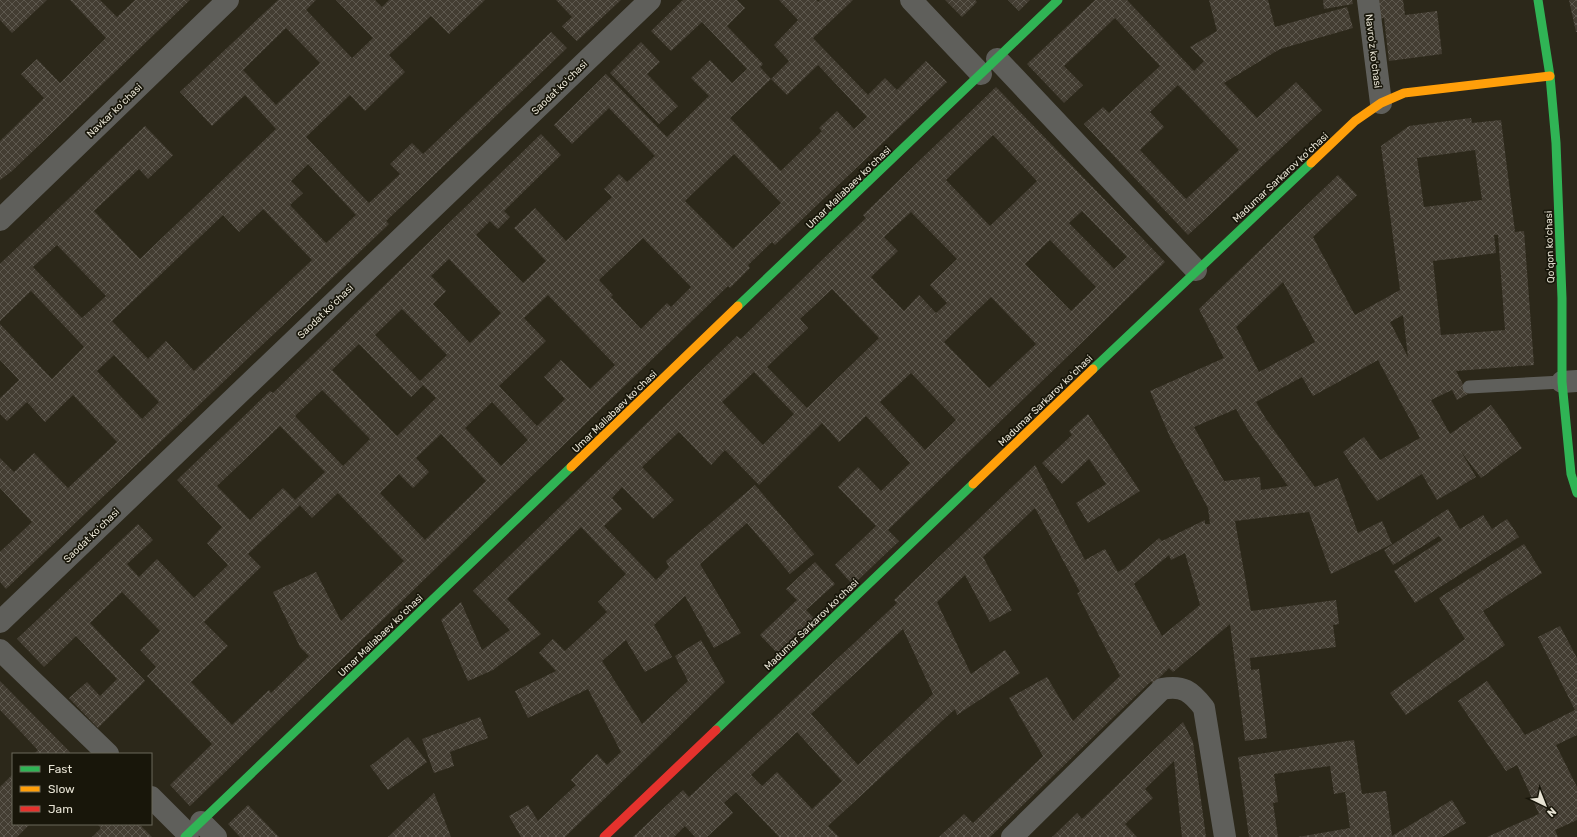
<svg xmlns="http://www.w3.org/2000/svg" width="1577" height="837" font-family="Rubik,sans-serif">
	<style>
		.building { fill: url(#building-cross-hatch); fill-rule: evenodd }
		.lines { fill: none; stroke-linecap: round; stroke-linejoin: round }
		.lane { stroke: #5f5f5b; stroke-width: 13 }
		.street { stroke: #5f5f5b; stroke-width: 22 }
		.fast { stroke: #30b455; stroke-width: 9 }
		.slow { stroke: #ff9f0a; stroke-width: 9 }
		.jam { stroke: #e5322d; stroke-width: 9 }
		.labels { text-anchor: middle; stroke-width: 3.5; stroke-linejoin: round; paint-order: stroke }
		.street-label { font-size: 10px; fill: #e7e3d4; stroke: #18160a }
	</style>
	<defs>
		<pattern id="building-cross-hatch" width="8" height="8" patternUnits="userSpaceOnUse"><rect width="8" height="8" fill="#433d32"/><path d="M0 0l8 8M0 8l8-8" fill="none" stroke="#5e594f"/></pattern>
	</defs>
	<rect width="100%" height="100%" fill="#2c281a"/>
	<g class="building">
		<path d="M0,0H47L12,33L0,20Z"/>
		<path d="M70,0H100L117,17L135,0H190L12,171L0,180V141L44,98L21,74L37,59L60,83L106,38Z"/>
		<path d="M278,0H316L306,10L352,58L373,38L336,0H375L382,7L389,0H485L449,34L431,16L389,55L405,72L365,111L350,95L306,137L369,203L400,174L390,164L412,143L423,154L551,32L567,48L386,221L389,224L6,589L0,582V552L32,522L0,488V458L14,472L34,453L68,488L117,442L73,395L45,422L27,402L7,421L0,414V398L19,380L0,360V324L52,379L84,347L31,291L0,321V264L145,126L173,155L148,179L139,169L94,211L140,259L276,129L245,95L212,126L180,92ZM286,28L320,63L276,105L243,70ZM308,164L356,215L326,243L290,205L303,193L291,181ZM263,209L312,260L194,371L166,341L148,359L112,321L223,215L239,232ZM57,245L106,296L82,318L33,267ZM114,355L159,402L142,419L97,371Z"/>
		<path d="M556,0H621L577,41L562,26L572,17Z"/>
		<path d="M683,0H737L745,8L727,26L763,64L760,67L771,79L730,118L781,171L822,131L819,128L837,111L854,129L867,117L818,65L787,95L771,79L789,61L774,45L798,20L779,0H816L818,2L820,0H853L813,38L868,95L885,78L897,90L926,61L947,82L775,245L772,242L748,265L750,268L730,288L728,286L190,806L170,785L212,744L147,676L156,667L140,650L160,631L122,592L90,623L145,681L98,728L69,698L87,682L100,696L117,679L76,636L44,667L17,639L138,524L153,540L127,564L139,577L157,559L194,598L228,565L207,543L222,527L177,480L270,391L273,393L541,134L561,155L504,211L510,217L498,229L490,221L476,235L523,283L546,261L514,228L535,208L566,241L612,197L604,189L619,174L627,182L655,156L609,108L572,144L554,125L606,74L667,137L709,96L691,78L710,60L732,83L747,69L702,22L671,51L651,31ZM734,154L781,203L733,249L685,201ZM643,238L691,287L671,307L667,303L641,329L611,297L613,295L599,280ZM449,259L501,313L470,343L433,304L446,291L431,276ZM548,295L615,365L590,389L561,360L544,377L565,399L537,426L499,386L546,341L524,318ZM402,309L447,355L420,381L375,335ZM359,344L411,397L423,385L436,398L397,436L332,370ZM322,390L370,439L343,466L295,416ZM492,402L528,440L501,466L465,428ZM280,426L325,472L295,500L283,488L250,520L217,486ZM441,434L486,481L425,540L380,493L399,474L413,488L429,472L416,458ZM338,493L404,561L341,621L316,572L273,592L300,647L309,656L271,693L269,690L232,725L191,682L228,646L204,622L261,567L248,554L300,505L312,518Z"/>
		<path d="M945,0H975L977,2L962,17Z"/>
		<path d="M1008,0H1030L1019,11Z"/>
		<path d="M1095,0H1127L1194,71L1204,61L1190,47L1217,31L1209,0H1268L1275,27L1347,7L1353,28L1280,49L1224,83L1257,118L1296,82L1322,110L1188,235L1084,124L1103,107L1109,113L1160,66L1115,18L1064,66L1083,85L1064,103L1027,64ZM1178,85L1239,150L1186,199L1140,150L1164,127L1150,112Z"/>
		<path d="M1323,0H1352L1353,4L1324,9Z"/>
		<path d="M1375,0H1403L1405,15L1437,11L1442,54L1389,61L1384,18L1378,19Z"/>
		<path d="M1569,0H1577V32H1576Z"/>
		<path d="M641,42L660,62L647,74L678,106L659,124L610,73Z"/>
		<path d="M996,87L1165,262L888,530L899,541L853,585L835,565L876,526L838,487L858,467L881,491L910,463L866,416L839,442L822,423L759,485L725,450L711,465L679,432L642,467L674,500L653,519L622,487L612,498L622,509L604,526L656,580L669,567L666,561L755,485L814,554L790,574L747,523L700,564L741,633L714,648L685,596L654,625L672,657L645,672L626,640L602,661L642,724L688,681L675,656L701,640L725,682L565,837H521L509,816L528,805L538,821L576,785L571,780L597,754L607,765L621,752L588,689L528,718L515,691L556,671L539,653L553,639L565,651L607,612L598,602L626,574L581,527L507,599L541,634L493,670L468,681L441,620L461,602L482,650L510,630L473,591L737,336L741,339L824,258L866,218L863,215ZM993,135L1037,181L990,226L946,180ZM1082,211L1127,257L1114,269L1069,223ZM911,212L957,259L930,285L947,303L936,313L919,295L904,311L871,277L898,251L884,237ZM1050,240L1096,287L1071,311L1025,264ZM832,289L879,338L807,408L767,367L808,328L800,319ZM991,297L1036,344L989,388L944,342ZM754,372L794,414L763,445L722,402ZM911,373L956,420L925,450L880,402Z"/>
		<path d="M1471,118L1472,123L1501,120L1515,232L1524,231L1534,365L1456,371L1468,394L1457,400L1452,390L1431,400L1450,434L1491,405L1522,448L1481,478L1460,450L1476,477L1437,500L1422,474L1377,501L1343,452L1364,437L1380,460L1420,438L1378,360L1313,396L1302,377L1256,402L1266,419L1315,487L1338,478L1358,533L1382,521L1392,544L1331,574L1309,512L1235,521L1251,611L1336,600L1339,624L1333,625L1336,647L1250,658L1251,670L1259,669L1267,738L1245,741L1230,624L1173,672L1169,668L1153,684L1151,681L990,837H939L964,814L973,823L1043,756L1009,698L1047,677L1073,721L1120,676L1077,593L1080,592L1035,508L983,557L1012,610L990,622L965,575L937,602L971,674L1005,650L1020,673L957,715L955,709L828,826L839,837H779L736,792L724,803L733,813L707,837H695L685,826L674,837H633L683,790L689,797L897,603L894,600L1035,465L1085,560L1105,549L1118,572L1125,568L1159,538L1162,541L1205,520V524H1210L1208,508L1170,437L1150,391L1224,358L1199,309L1338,175L1357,195L1313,237L1355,315L1400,290L1381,146L1409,126ZM1475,150L1482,200L1424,207L1417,158ZM1494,235H1498L1505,330L1441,335L1433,261L1496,253ZM1283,282L1315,342L1259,372L1236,327ZM1403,315L1408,357L1390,322ZM1236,409L1248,430L1288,486L1261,490L1260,477L1224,481L1194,427ZM1185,553L1200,605L1162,636L1134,584L1169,555L1171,560ZM903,629L933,694L858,765L811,714ZM797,732L842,781L812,809L777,772L762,786L751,775Z"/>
		<path d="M1088,414L1140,491L1088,523L1076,503L1106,484L1089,459L1062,484L1042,463L1072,435L1069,431Z"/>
		<path d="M1448,509L1460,529L1483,515L1492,529L1507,519L1519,537L1415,603L1394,571L1442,540L1439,536L1393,565L1384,550Z"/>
		<path d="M1524,544L1542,573L1483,611L1505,645L1406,715L1390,693L1465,639L1439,598Z"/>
		<path d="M815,562L835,584L806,610L816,620L779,655L760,635L797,600L786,589Z"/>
		<path d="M1560,626L1577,658V735L1556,745L1577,787V820L1555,830L1558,837H1487L1539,814L1517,765L1506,771L1458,701L1487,681L1525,735L1575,710L1538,637Z"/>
		<path d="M0,681L69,751L71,754H34L38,750L0,710Z"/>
		<path d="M480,717L488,738L450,752L454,766L434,773L422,739Z"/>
		<path d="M1183,722L1193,742L1206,837H1182L1174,761L1145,789L1153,798L1125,824L1137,837H1052L1077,813L1082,819Z"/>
		<path d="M408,737L427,762L388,790L370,766Z"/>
		<path d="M1354,740L1362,794L1386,791L1392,836L1452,800L1466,823L1442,837H1298L1350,828L1345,792L1334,794L1330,766L1274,774L1278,802L1273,803L1278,837H1249L1238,757Z"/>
		<path d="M13,774V824H30L17,837H0V787Z"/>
		<path d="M434,793L451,837H388Z"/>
		<path d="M248,805L279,837H240L228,824Z"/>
		<path d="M97,824H139L152,837H92L101,828Z"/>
	</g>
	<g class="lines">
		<path class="lane" d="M1469,387L1562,382"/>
		<g class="street">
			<path d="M911,0L981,74"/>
			<path d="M1368,0L1381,103"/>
			<path d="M997,59L1196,270"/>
			<path d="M0,220L228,0"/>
			<path d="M1562,382L1577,381"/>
			<path d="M0,622L650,0"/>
			<path d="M0,650L108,754"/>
			<path d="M151,797L188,834"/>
			<path d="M201,822L216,837"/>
			<path d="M1012,837L1162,689C1183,685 1191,691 1204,708L1225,837"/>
		</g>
		<g class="fast">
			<path d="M1538,0L1550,76L1556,143L1562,298V382L1571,474L1577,493"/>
			<path d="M738,306L1058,0"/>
			<path d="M1093,369L1311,163"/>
			<path d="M716,730L973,484"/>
			<path d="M185,837L571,467"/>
		</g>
		<g class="slow">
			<path d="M1311,163L1355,121L1381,103L1404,93L1550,76"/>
			<path d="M571,467L738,306"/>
			<path d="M973,484L1093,369"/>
		</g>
		<path class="jam" d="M604,837L716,730"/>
	</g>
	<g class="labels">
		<g class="street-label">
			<text transform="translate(1374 51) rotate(83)" y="4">Navroʻz koʻchasi</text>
			<text transform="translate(559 87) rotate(-44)" y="4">Saodat koʻchasi</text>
			<text transform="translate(114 110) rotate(-44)" y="4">Navkar koʻchasi</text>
			<text transform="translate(1280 177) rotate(-43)" y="4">Madumar Sarkarov koʻchasi</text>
			<text transform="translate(848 187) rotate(-44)" y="4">Umar Mallabaev koʻchasi</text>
			<text transform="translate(1549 247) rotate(-92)" y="4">Qoʻqon koʻchasi</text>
			<text transform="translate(325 311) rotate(-44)" y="4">Saodat koʻchasi</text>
			<text transform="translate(1045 400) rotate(-44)" y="4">Madumar Sarkarov koʻchasi</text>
			<text transform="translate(614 411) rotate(-44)" y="4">Umar Mallabaev koʻchasi</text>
			<text transform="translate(91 535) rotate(-44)" y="4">Saodat koʻchasi</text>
			<text transform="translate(811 624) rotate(-44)" y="4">Madumar Sarkarov koʻchasi</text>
			<text transform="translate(380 635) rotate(-44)" y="4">Umar Mallabaev koʻchasi</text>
		</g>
	</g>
	<rect x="12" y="753" width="140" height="72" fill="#18160a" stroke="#6b685b"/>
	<rect x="20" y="766" width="20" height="6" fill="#30b455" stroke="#6b685b"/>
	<text x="48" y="773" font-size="12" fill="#e7e3d4">Fast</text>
	<rect x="20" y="786" width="20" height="6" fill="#ff9f0a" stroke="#6b685b"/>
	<text x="48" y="793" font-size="12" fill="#e7e3d4">Slow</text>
	<rect x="20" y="806" width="20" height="6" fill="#e5322d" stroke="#6b685b"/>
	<text x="48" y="813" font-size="12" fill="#e7e3d4">Jam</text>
	<g transform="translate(1545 805) rotate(137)" stroke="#18160a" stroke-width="3" paint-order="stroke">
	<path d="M0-3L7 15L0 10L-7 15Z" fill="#e7e3d4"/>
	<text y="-6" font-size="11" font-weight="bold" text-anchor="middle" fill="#e7e3d4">N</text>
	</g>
</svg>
